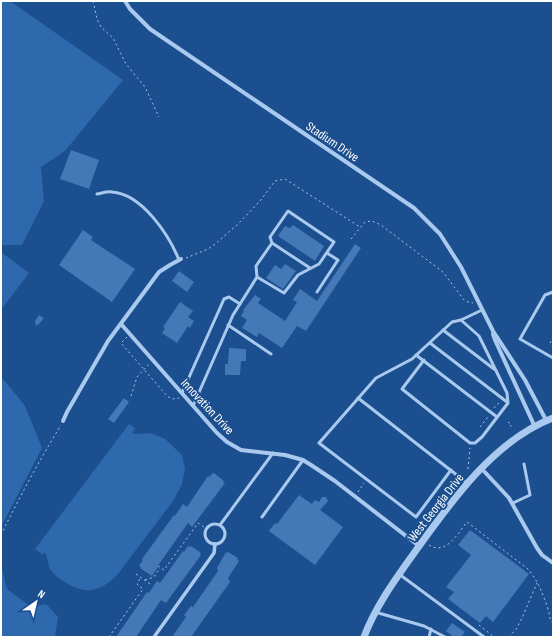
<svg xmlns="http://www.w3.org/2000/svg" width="554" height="638" font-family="'Sofia Sans Condensed',sans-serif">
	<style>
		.green { fill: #2e69ad }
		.building { fill: #4478b7 }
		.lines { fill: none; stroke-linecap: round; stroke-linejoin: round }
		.path { stroke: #a9c9ee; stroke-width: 1; stroke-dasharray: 2 3; stroke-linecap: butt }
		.service { stroke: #a9c9ee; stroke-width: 3 }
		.pedestrian { stroke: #a9c9ee; stroke-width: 3.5 }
		.minor { stroke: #a9c9ee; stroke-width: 4 }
		.tertiary { stroke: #a9c9ee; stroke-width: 7 }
		.labels { text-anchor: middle; stroke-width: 4; stroke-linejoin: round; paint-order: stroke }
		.street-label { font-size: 13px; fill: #fff; stroke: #1b4f8f }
	</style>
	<rect width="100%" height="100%" fill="#1b4f8f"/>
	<g class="green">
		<path d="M1,1H10L123,80L65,151L41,167L44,201L22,245H1Z"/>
		<path d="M1,252L29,273L1,310Z"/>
		<path d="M1,379L4,380L25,406L42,448L1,527Z"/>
		<path d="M129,424L135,428L132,433L135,434L151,433L165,439L182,455L185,469L182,484L173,501L118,574C111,581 102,589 91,590C78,592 55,579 49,567C48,562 47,557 45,552L43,555L35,549Z"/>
		<path d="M1,554L2,569L7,589L31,607L46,604L58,617L55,637H1Z"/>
	</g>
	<g class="building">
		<path d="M71,150L99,160L89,189L60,179Z"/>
		<path d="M293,225L324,246L315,261L278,236L285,226L290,228Z"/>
		<path d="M83,230L93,237L91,240L135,269L112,302L59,265Z"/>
		<path d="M355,244L361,248L306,331L297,326L282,348L259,333L257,337L242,328L247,320L241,316L244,311L243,310L255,295L261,299L258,303L285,321L297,302L293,300L300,289L317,301Z"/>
		<path d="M285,264L296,271L283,289L266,278L275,265L281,269Z"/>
		<path d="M179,271L194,282L187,292L172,281Z"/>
		<path d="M180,302L193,311L188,317L194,321L190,328L188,326L177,343L162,333L165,328L163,327Z"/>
		<path d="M39,315L44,318L39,324L36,326L35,321Z"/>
		<path d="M229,348L246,349V361H241L240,375H225V364H228Z"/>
		<path d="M124,398L129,402L114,423L108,419Z"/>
		<path d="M214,473L224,481L223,482L225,483L192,527L188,523L157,567H158L152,576L140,568L141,567L139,566L143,560L142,559L174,515L175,516L183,504L187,507L208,476L209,477L212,474Z"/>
		<path d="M299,495L312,504L315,500L319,502L322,497H326L328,501L320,510L343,527L315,565L269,531L275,523L277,524Z"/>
		<path d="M470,530L529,574L493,622L486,616L480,623L448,599L454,592L446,587L471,555L458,545Z"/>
		<path d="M188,546L190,547L191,546L201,553L200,555H201L166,603L161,600L136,637H116L147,592L149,593L157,581L160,583L183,551L184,552Z"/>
		<path d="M226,552L227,553L228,552L238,558L237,560L239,561L228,578L230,582L191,637H172L186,617L184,615L191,606L193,607L218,571L217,568Z"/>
		<path d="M452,623L465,632L461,637H454L446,631Z"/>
	</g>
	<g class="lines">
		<g class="path">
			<path d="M93,1L97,19L101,27L113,38L126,64L145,87L159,117"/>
			<path d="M351,239L365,222L372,221L381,225L443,272L464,300L468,302L473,303"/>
			<path d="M186,258L208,249L214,245L238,224L260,201L275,181L285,179L360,227"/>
			<path d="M127,337L121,343L167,396L172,399L179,398"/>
			<path d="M550,343L553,337"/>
			<path d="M131,396L137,377L149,364"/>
			<path d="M494,408L499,403"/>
			<path d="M508,422L510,424"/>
			<path d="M510,425L512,427"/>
			<path d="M480,427L488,417"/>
			<path d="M468,469L470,448"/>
			<path d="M358,492L364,483"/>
			<path d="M1,535C19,498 39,461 61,425"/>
			<path d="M429,545C446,556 458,533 467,522L528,569C538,581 543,594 548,609C550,614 549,620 553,623"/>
			<path d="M158,566L164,570L198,523L207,529"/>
			<path d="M136,574L150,584"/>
			<path d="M145,580L154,577L160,568"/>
			<path d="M479,625L494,637"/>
			<path d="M109,637L143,589L137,584L141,577"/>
			<path d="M509,637L517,628L522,618L537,583"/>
		</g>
		<g class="service">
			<path d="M97,194C102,193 108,191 112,192C142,194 169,235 179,260"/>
			<path d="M272,243L310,268"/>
			<path d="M317,292L338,260L327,253"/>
			<path d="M553,292L545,295L520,339L553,358"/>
			<path d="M228,325L271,354"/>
			<path d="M443,330L494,369"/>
			<path d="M430,343L507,402"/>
			<path d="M416,355L497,417"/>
			<path d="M424,360L402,389L470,443H475L482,437L508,403L507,393L479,336L461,320"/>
			<path d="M182,393L224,299L229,297L240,304"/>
			<path d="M358,398L467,483"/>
			<path d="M193,406L233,315L257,277L256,266L272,243L270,237L288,211L334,242L319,264L298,275L284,293L257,277"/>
			<path d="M451,470L416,517L319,443L376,378L412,359L452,322L461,320L482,310"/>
			<path d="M513,503L530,495L524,464"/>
			<path d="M262,517L303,460"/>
			<circle cx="215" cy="534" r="10"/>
			<path d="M220,525L273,453"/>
			<path d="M399,574L484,637"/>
			<path d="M375,612L424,626L445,637"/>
			<path d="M429,637L431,629"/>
		</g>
		<path class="pedestrian" d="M154,637L214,553L215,544"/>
		<g class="minor">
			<path d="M125,1L130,9L150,29L414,208L440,234L461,267L493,331L525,380L546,420"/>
			<path d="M121,324L217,433L227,442L241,450L285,455L303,460L311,465L335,481L419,546"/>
			<path d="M493,334L495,340L535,427"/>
			<path d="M63,421L67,412L108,341L159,272L170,265L181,259"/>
			<path d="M481,468L509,498L537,548L542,555L553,563"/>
		</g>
		<path class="tertiary" d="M364,637C376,605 397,577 417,549C452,500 495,440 553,418"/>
	</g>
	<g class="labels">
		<g class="street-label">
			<text transform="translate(333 141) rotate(34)" y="5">Stadium Drive</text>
			<text transform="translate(208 406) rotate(47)" y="5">Innovation Drive</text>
			<text transform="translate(435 507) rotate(-52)" y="5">West Georgia Drive</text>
		</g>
	</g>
	<rect width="554" height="638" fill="none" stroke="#ffffff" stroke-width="4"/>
	<g transform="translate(36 602) rotate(34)" stroke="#1b4f8f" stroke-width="3" paint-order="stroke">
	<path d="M0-3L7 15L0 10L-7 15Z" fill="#ffffff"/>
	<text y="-6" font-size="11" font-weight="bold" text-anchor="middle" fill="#ffffff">N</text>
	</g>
</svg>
